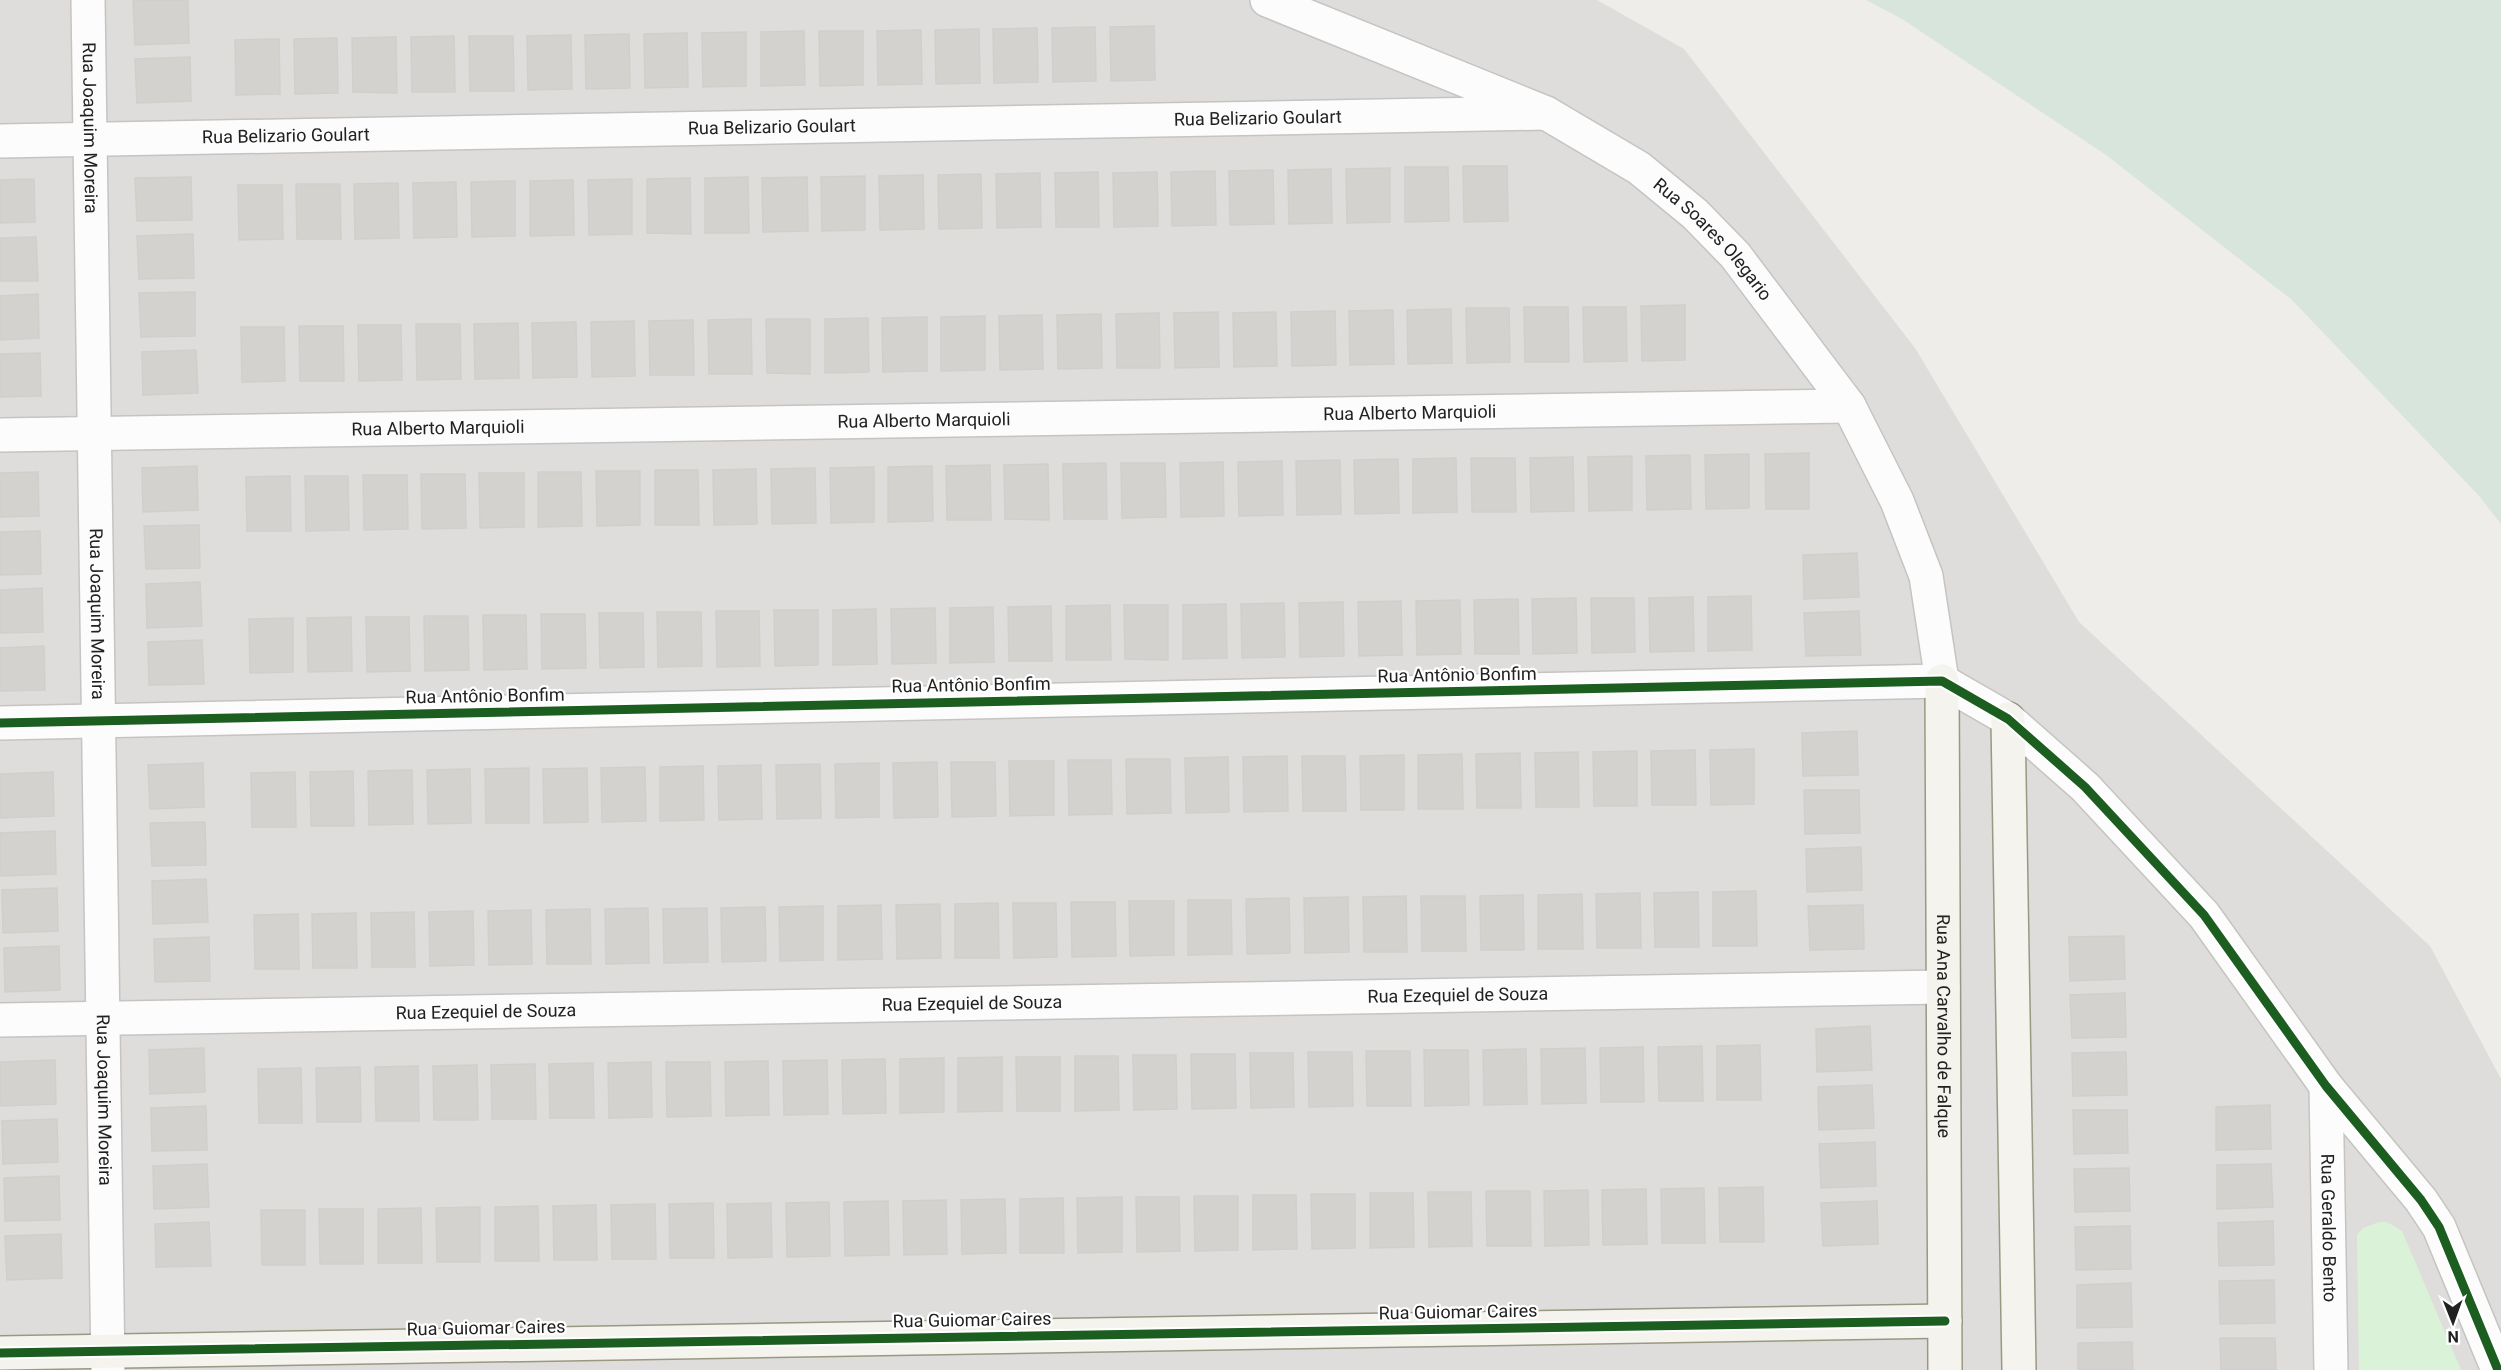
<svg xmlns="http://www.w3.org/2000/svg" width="2501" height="1370" font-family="Roboto,sans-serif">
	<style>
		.residential { fill: #dedddb }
		.wetland { fill: #d8e5dc }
		.park { fill: #daf3d8 }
		.building { fill: #d4d2cf; stroke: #d2cecb; stroke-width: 1.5 }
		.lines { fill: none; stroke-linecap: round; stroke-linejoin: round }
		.street-casing { stroke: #c5c4c2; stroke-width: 36 }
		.secondary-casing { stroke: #999982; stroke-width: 36 }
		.street { stroke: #fdfcfc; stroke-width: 33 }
		.secondary { stroke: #f4f3ed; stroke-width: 33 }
		.cycleway-casing { stroke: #fff; stroke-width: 13 }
		.cycleway { stroke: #1b5e20; stroke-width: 9 }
		.labels { text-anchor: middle; stroke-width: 4.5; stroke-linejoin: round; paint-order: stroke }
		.street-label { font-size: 18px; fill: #212121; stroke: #fff }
	</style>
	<rect width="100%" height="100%" fill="#efedea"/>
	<path class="residential" d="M0,0H1597L1684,49L1915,348L2079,622L2430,946L2501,1079V1370H0Z"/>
	<path class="wetland" d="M1866,0H2501V524L2479,496L2292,300L2106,155L1902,19Z"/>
	<path class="park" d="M2379,1222H2387L2402,1231L2461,1370H2359L2357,1235L2363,1228Z"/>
	<g class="building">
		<path d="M188,0L189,43L135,45L133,1Z"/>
		<path d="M1154,26L1155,80L1111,81L1110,27Z"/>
		<path d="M1095,27L1096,81L1053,82L1052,28Z"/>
		<path d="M1037,28L1038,82L994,83L993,29Z"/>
		<path d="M979,29L980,83L936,84L935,30Z"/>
		<path d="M921,30L922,84L878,85L877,31Z"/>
		<path d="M804,31L805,85L761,86V32Z"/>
		<path d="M819,31H863V85L820,86Z"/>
		<path d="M746,32V86L703,87L702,33Z"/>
		<path d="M687,33L688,87L645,88L644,34Z"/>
		<path d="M629,34L630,88L586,89L585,35Z"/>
		<path d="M571,35L572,89L528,90L527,36Z"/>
		<path d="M454,36L455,92H412L411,37Z"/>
		<path d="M469,36H513L514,91H470Z"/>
		<path d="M396,37L397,93L353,92L352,38Z"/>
		<path d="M337,38L338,93L295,94L294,39Z"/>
		<path d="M279,39L280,94L236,95L235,40Z"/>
		<path d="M190,57L191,101L137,103L135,59Z"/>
		<path d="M1463,166H1507L1508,221L1464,222Z"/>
		<path d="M1405,167H1448L1449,221L1405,222Z"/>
		<path d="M1390,168V222L1347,223L1346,169Z"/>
		<path d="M1331,169L1332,223L1289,224L1288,170Z"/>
		<path d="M1273,170L1274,224L1230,225L1229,171Z"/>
		<path d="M1215,171L1216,225L1172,226L1171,172Z"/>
		<path d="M1098,172L1099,227H1056L1055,173Z"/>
		<path d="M1157,172L1158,226L1114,227L1113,173Z"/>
		<path d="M1040,173L1041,227L997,228L996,174Z"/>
		<path d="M981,174L982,228L939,229L938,175Z"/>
		<path d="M923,175L924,229L880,230L879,176Z"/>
		<path d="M865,176V230L822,231L821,177Z"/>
		<path d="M191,177L192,220L137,221L135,178Z"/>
		<path d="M748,177L749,233H705V178Z"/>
		<path d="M807,177L808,231L763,232L762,178Z"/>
		<path d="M690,178L691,234L647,233V179Z"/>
		<path d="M34,179L35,222L0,223V180Z"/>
		<path d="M632,179V234L589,235L588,180Z"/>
		<path d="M573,180L574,235L530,236V181Z"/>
		<path d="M515,181V236L472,237L471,182Z"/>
		<path d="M456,182L457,237L414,238L413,183Z"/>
		<path d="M398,183L399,238L355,239L354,184Z"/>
		<path d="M296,184H340L341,239H297Z"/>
		<path d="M238,185H282L283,239L239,240Z"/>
		<path d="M193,234L194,278L139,279L137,236Z"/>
		<path d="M36,237L38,281H0V238Z"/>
		<path d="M195,292V336L141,337L139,293Z"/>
		<path d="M38,294L39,338L0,340V296Z"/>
		<path d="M1685,305V360L1642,361L1641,306Z"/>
		<path d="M1524,307H1568L1569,362H1525Z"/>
		<path d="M1583,307H1626L1627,361L1584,362Z"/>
		<path d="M1466,308H1509L1510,362L1467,363Z"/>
		<path d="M1451,309L1452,363L1408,364L1407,310Z"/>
		<path d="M1393,310L1394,364L1350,365L1349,311Z"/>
		<path d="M1335,311L1336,365L1292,366L1291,312Z"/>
		<path d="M1218,312L1219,367L1175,368L1174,313Z"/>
		<path d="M1276,312L1277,366L1234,367L1233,313Z"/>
		<path d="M1159,313L1160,368H1117L1116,314Z"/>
		<path d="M1101,314L1102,368L1058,369L1057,315Z"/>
		<path d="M1042,315L1043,369L1000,370L999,316Z"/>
		<path d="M985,316V370L941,371V317Z"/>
		<path d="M927,317V371L883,372L882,318Z"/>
		<path d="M868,318L869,372L825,373V319Z"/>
		<path d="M751,319L752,374H709L708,320Z"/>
		<path d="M766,319H810V374L767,373Z"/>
		<path d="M693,320L694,375H650L649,321Z"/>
		<path d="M634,321L635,376L592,377L591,322Z"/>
		<path d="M576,322L577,377L533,378L532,323Z"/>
		<path d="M518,323L519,378L475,379L474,324Z"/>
		<path d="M416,324H460L461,379L417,380Z"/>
		<path d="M358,325H401L402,380L359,381Z"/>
		<path d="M299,326H343L344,381H300Z"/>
		<path d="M241,327H284L285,381L242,382Z"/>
		<path d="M196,350L198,393L143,395L142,352Z"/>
		<path d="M40,353L41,396L0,397V354Z"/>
		<path d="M1809,453V509H1766L1765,454Z"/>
		<path d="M1749,454V508L1706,509L1705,455Z"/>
		<path d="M1690,455L1691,509L1647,510L1646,456Z"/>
		<path d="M1632,456V510L1589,511L1588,457Z"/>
		<path d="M1573,457L1574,511L1531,512L1530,458Z"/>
		<path d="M1456,458L1457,512L1413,513V459Z"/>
		<path d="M1471,458H1515L1516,512H1472Z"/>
		<path d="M1398,459L1399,513L1355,514L1354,460Z"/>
		<path d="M1340,460L1341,514L1297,515L1296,461Z"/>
		<path d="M1282,461L1283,515L1239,516L1238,462Z"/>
		<path d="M1223,462L1224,516L1181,517L1180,463Z"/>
		<path d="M1106,463L1107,519H1064L1063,464Z"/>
		<path d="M1121,463H1165L1166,517L1122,518Z"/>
		<path d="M1048,464L1049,520L1005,519L1004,465Z"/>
		<path d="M990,465L991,520H947L946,466Z"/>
		<path d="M197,466L198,510L143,512L142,468Z"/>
		<path d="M932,466L933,521L888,522V467Z"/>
		<path d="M874,467V522L831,523L830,468Z"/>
		<path d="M815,468L816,523L772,524L771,469Z"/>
		<path d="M756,469L757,524L714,525L713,470Z"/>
		<path d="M655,470H698L699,525H655Z"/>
		<path d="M596,471H640V525L597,526Z"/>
		<path d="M38,472L39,516L0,517V473Z"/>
		<path d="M538,472H581L582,526L538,527Z"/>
		<path d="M479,473H524V527L480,528Z"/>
		<path d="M421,474H465L466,528L422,529Z"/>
		<path d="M363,475H407L408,529L364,530Z"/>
		<path d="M290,476L291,531H247L246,477Z"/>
		<path d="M305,476H348L349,530L306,531Z"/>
		<path d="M199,525L200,568L146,569L144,526Z"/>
		<path d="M40,531L41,574L0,575V532Z"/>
		<path d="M1857,553L1859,597L1804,599L1803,555Z"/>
		<path d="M200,582L202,626L147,628L146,584Z"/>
		<path d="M42,588L43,632L0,633V590Z"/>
		<path d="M1751,596L1752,650L1708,651V597Z"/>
		<path d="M1693,597L1694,651L1650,652L1649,598Z"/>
		<path d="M1576,598L1577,653L1533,654L1532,599Z"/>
		<path d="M1591,598H1634L1635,652L1592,653Z"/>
		<path d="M1518,599L1519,654H1475L1474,600Z"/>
		<path d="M1460,600L1461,654L1417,655L1416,601Z"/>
		<path d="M1401,601L1402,655L1359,656L1358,602Z"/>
		<path d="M1343,602L1344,656L1300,657L1299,603Z"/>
		<path d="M1284,603L1285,657L1242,658L1241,604Z"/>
		<path d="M1226,604L1227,658L1183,659V605Z"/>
		<path d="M1110,605L1111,660H1066V606Z"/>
		<path d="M1124,605H1168V660L1125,659Z"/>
		<path d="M1051,606L1052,661H1009L1008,607Z"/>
		<path d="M993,607L994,662L950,663V608Z"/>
		<path d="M935,608L936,663L892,664L891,609Z"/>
		<path d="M876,609L877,664L833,665V610Z"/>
		<path d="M774,610H818V665L775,666Z"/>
		<path d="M716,611H759L760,666L717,667Z"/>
		<path d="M1859,611L1861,655L1806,656L1804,613Z"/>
		<path d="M657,612H701L702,666L658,667Z"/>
		<path d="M599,613H643L644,667L600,668Z"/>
		<path d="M541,614H585L586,668L542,669Z"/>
		<path d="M483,615H526L527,669L484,670Z"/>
		<path d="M424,616H468L469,670L425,671Z"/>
		<path d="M351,617L352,671L308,672L307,618Z"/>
		<path d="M366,617H409L410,671L367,672Z"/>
		<path d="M293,618V672L250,673L249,619Z"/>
		<path d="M202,640L204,684L149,685L148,642Z"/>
		<path d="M44,646L45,690L0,691V648Z"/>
		<path d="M1857,731L1858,775L1803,776L1802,733Z"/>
		<path d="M1754,749V804L1711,805L1710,750Z"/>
		<path d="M1695,750L1696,805H1652L1651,751Z"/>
		<path d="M1637,751V806H1594L1593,752Z"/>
		<path d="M1578,752L1579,807H1536L1535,753Z"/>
		<path d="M1520,753L1521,808H1477L1476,754Z"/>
		<path d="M1462,754L1463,809H1418V755Z"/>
		<path d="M1404,755V810H1361L1360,756Z"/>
		<path d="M1287,756L1288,811L1244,812L1243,757Z"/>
		<path d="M1302,756H1345L1346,811H1303Z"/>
		<path d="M1228,757L1229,812L1186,813L1185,758Z"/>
		<path d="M1126,759H1170L1171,813L1127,814Z"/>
		<path d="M1068,760H1111L1112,814L1069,815Z"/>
		<path d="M1009,761H1054V815L1010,816Z"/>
		<path d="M937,762L938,817L894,818L893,763Z"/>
		<path d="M951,762H995L996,816L952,817Z"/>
		<path d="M203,763L204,807L150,809L148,765Z"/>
		<path d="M879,763V817L836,818L835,764Z"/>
		<path d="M820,764L821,818L777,819L776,765Z"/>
		<path d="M761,765L762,819L719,820L718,766Z"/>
		<path d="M703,766L704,820L660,821V767Z"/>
		<path d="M645,767L646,821L602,822L601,768Z"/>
		<path d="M529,768V823H486L485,769Z"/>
		<path d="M587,768L588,822L544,823L543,769Z"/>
		<path d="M470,769L471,823L428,824L427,770Z"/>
		<path d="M412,770L413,824L369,825L368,771Z"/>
		<path d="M353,771L354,826H311L310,772Z"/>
		<path d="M53,772L54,816L0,818V774Z"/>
		<path d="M295,772L296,827H252L251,773Z"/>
		<path d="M1804,790H1859L1860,833L1805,834Z"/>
		<path d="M205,822L206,865L152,866L150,823Z"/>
		<path d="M55,831L56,874L1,876L0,833Z"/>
		<path d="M1861,847L1862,890L1807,892L1806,849Z"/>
		<path d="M206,879L208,922L153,924L152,881Z"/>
		<path d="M57,888L58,931L3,933L2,890Z"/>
		<path d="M1756,891L1757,946H1713V892Z"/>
		<path d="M1698,892L1699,947H1655L1654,893Z"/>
		<path d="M1640,893L1641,948H1597L1596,894Z"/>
		<path d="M1582,894L1583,949H1538V895Z"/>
		<path d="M1523,895L1524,950H1481L1480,896Z"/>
		<path d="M1406,896L1407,952H1364L1363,897Z"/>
		<path d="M1421,896H1465L1466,951H1422Z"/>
		<path d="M1348,897L1349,952L1305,953L1304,898Z"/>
		<path d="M1289,898L1290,953L1247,954L1246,899Z"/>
		<path d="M1188,900H1231L1232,954L1188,955Z"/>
		<path d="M1129,901H1174V955L1130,956Z"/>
		<path d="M1071,902H1115L1116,956L1072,957Z"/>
		<path d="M998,903L999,958H955V904Z"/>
		<path d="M1013,903H1056L1057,957L1014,958Z"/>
		<path d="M940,904L941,958L897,959L896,905Z"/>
		<path d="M881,905L882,959L838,960V906Z"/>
		<path d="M1863,905L1864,949L1810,950L1808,906Z"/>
		<path d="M823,906V960L780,961L779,907Z"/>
		<path d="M765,907L766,961L722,962L721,908Z"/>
		<path d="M648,908L649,963L606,964L605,909Z"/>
		<path d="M707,908L708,962L664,963L663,909Z"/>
		<path d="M590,909L591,964H547L546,910Z"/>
		<path d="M531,910L532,964L489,965L488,911Z"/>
		<path d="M473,911L474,965L430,966L429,912Z"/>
		<path d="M414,912L415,967H372L371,913Z"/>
		<path d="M356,913L357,968H313L312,914Z"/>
		<path d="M298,914L299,969H255L254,915Z"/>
		<path d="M2124,936L2125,979L2070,981L2069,937Z"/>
		<path d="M209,937L210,981L155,982L154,939Z"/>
		<path d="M59,946L60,990L5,992L4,948Z"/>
		<path d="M2125,993L2126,1037L2072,1038L2070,995Z"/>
		<path d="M1870,1026L1872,1070L1817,1072L1816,1029Z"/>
		<path d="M1760,1045L1761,1100H1717V1046Z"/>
		<path d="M1702,1046L1703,1101H1659L1658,1047Z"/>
		<path d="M1643,1047L1644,1102H1601L1600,1048Z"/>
		<path d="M204,1048L205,1092L150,1094L149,1050Z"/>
		<path d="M1585,1048L1586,1103L1542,1104L1541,1049Z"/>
		<path d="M1526,1049L1527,1104L1484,1105L1483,1050Z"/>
		<path d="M1424,1050H1468L1469,1105L1425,1106Z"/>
		<path d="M1366,1051H1410L1411,1106H1367Z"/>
		<path d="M1308,1052H1352L1353,1106L1309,1107Z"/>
		<path d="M2126,1052L2127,1095L2073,1096L2072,1053Z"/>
		<path d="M1250,1053H1293L1294,1107L1251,1108Z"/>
		<path d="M1191,1054H1235L1236,1108L1192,1109Z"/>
		<path d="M1133,1055H1176L1177,1109L1134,1110Z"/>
		<path d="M1075,1056H1118L1119,1110L1075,1111Z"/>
		<path d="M1002,1057V1111L958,1112V1058Z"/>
		<path d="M1016,1057H1060V1111H1017Z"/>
		<path d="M944,1058V1112L900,1113V1059Z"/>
		<path d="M885,1059L886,1113L843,1114L842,1060Z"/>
		<path d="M55,1060L56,1104L1,1106L0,1062Z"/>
		<path d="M827,1060L828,1114L784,1115L783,1061Z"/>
		<path d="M768,1061L769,1115L726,1116L725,1062Z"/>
		<path d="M651,1062L652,1117L609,1118L608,1063Z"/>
		<path d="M666,1062H710L711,1116L667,1117Z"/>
		<path d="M593,1063L594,1118H550L549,1064Z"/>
		<path d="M535,1064L536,1119H492L491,1065Z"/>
		<path d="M477,1065L478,1120H434L433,1066Z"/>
		<path d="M418,1066L419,1121H376L375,1067Z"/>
		<path d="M360,1067L361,1122H317L316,1068Z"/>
		<path d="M301,1068L302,1123H259L258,1069Z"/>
		<path d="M1872,1085L1874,1128L1819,1130L1818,1087Z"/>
		<path d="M2270,1105L2271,1149L2216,1150V1107Z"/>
		<path d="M206,1106L207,1150L152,1151L151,1108Z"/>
		<path d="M2073,1110H2127L2128,1153L2074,1154Z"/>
		<path d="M57,1119L58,1162L3,1164L2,1121Z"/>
		<path d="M1875,1142L1876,1186L1821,1188L1819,1144Z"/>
		<path d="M207,1164L209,1207L154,1209L153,1166Z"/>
		<path d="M2271,1164L2273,1207L2217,1209V1165Z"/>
		<path d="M2129,1168L2130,1211L2075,1212L2074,1169Z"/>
		<path d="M59,1176L60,1220L5,1221L4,1178Z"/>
		<path d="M1763,1187L1764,1242H1720L1719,1188Z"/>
		<path d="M1704,1188L1705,1243H1662L1661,1189Z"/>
		<path d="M1646,1189L1647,1244L1603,1245L1602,1190Z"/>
		<path d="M1588,1190L1589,1245L1545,1246L1544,1191Z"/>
		<path d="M1486,1191H1530L1531,1246H1487Z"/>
		<path d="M1428,1192H1471L1472,1246L1429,1247Z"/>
		<path d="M1370,1193H1413L1414,1247L1370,1248Z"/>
		<path d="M1311,1194H1355V1248L1312,1249Z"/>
		<path d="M1253,1195H1296L1297,1249L1253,1250Z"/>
		<path d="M1194,1196H1238V1250L1195,1251Z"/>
		<path d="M1122,1197V1252L1078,1253L1077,1198Z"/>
		<path d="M1136,1197H1179L1180,1251L1137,1252Z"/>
		<path d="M1063,1198L1064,1253H1020V1199Z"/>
		<path d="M1005,1199L1006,1253L962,1254L961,1200Z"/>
		<path d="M946,1200L947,1254L904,1255L903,1201Z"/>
		<path d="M888,1201L889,1255L845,1256L844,1202Z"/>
		<path d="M1877,1201L1878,1244L1823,1246L1821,1203Z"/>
		<path d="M829,1202L830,1256L787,1257L786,1203Z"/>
		<path d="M713,1203L714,1258H670L669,1204Z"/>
		<path d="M771,1203L772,1257L728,1258L727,1204Z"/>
		<path d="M655,1204L656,1259H612L611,1205Z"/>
		<path d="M596,1205L597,1260H554L553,1206Z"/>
		<path d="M538,1206L539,1261H495V1207Z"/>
		<path d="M480,1207V1262H437L436,1208Z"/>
		<path d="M421,1208L422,1263H378V1209Z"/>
		<path d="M319,1209H363V1264H320Z"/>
		<path d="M261,1210H305V1265H262Z"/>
		<path d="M2273,1221L2274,1265L2219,1266L2218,1223Z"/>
		<path d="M209,1222L211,1266L156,1267L155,1224Z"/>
		<path d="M2130,1226L2131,1269L2076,1270L2075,1227Z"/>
		<path d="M61,1234L62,1278L7,1280L5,1236Z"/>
		<path d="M2274,1280L2275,1323L2220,1324L2219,1281Z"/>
		<path d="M2131,1283L2132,1327L2077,1328V1285Z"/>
		<path d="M2220,1338H2275L2276,1370H2221Z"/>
		<path d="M2132,1342L2133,1370H2078V1343Z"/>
	</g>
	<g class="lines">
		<defs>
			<g id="street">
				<path id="s1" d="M88,0L108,1370"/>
				<path id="s2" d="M1267,0L1546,113L1639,168L1695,214L1735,255L1849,406L1897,501L1926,576L1942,681"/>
				<path id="s3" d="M0,141L1546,113"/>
				<path id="s4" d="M0,435L1849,406"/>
				<path d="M0,723L1942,681L2008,719L2085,787L2204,915L2326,1086L2421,1200L2439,1227L2498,1370"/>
				<path id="s5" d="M0,1020L1943,987"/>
				<path id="s6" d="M2326,1086L2331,1370"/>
			</g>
			<g id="secondary">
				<path id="s7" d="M1942,681L1945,1370"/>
				<path d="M2008,719L2019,1370"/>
				<path d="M0,1353L1945,1321"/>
			</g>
		</defs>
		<use href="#street" class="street-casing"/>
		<use href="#secondary" class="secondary-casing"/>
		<use href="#street" class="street"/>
		<use href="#secondary" class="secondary"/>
		<defs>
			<g id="cycleway">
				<path d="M0,723L1942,681L2008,719L2085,787L2204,915L2326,1086L2421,1200L2439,1227L2498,1370"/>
				<path d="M0,1353L1945,1321"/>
			</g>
		</defs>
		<use href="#cycleway" class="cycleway-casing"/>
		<use href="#cycleway" class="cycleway"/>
	</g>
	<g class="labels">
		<g class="street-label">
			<text dy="6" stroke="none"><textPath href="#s3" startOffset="1258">Rua Belizario Goulart</textPath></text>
			<text dy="6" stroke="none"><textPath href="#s1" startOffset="128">Rua Joaquim Moreira</textPath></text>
			<text dy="6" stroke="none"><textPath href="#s3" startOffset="772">Rua Belizario Goulart</textPath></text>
			<text dy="6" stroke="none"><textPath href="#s3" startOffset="286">Rua Belizario Goulart</textPath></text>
			<text dy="6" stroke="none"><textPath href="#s2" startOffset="512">Rua Soares Olegario</textPath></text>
			<text dy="6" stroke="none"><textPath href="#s4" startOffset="1410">Rua Alberto Marquioli</textPath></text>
			<text dy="6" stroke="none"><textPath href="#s4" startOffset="924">Rua Alberto Marquioli</textPath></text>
			<text dy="6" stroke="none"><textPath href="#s4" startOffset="438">Rua Alberto Marquioli</textPath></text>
			<text dy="6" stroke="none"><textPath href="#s1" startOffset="614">Rua Joaquim Moreira</textPath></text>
			<text transform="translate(1457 675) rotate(-1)" y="6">Rua Antônio Bonfim</text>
			<text transform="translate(971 685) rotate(-1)" y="6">Rua Antônio Bonfim</text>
			<text transform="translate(485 696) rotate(-1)" y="6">Rua Antônio Bonfim</text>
			<text dy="6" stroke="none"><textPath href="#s5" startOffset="1458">Rua Ezequiel de Souza</textPath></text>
			<text dy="6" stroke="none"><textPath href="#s5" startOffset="972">Rua Ezequiel de Souza</textPath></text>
			<text dy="6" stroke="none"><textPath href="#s5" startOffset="486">Rua Ezequiel de Souza</textPath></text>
			<text dy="6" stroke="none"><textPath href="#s7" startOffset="345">Rua Ana Carvalho de Falque</textPath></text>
			<text dy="6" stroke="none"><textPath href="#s1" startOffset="1100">Rua Joaquim Moreira</textPath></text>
			<text dy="6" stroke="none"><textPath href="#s6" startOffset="142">Rua Geraldo Bento</textPath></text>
			<text transform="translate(1458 1312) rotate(-1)" y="6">Rua Guiomar Caires</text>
			<text transform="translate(972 1320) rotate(-1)" y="6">Rua Guiomar Caires</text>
			<text transform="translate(486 1328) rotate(-1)" y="6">Rua Guiomar Caires</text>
		</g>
	</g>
	<g transform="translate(2453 1322) rotate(179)" stroke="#ffffff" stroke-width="4.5" paint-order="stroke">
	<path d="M0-4.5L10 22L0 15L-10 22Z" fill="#212121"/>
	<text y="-9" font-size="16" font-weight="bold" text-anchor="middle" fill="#212121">N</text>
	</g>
</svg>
